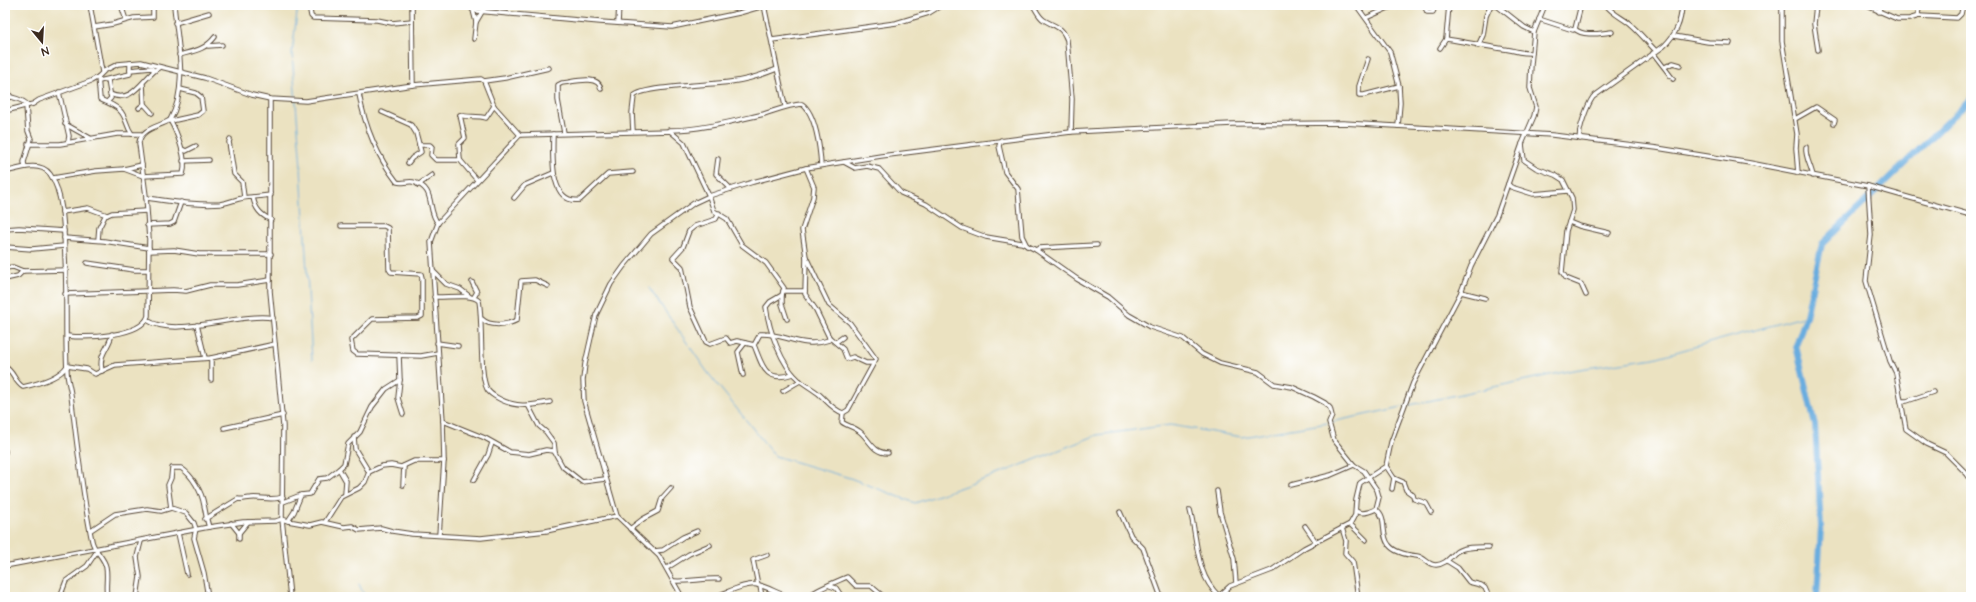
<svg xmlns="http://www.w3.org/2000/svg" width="1976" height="602" font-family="'Architects Daughter',sans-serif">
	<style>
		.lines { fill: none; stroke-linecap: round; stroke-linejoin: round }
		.stream { stroke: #6baddf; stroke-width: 1 }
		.river { stroke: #6baddf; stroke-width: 6 }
		.minor-casing { stroke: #554636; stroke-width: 5.5 }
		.minor { stroke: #fff; stroke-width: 3.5 }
	</style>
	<rect width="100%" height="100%" fill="#fff"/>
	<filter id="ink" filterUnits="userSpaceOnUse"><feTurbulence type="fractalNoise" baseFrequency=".025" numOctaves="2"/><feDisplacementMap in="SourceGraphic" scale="8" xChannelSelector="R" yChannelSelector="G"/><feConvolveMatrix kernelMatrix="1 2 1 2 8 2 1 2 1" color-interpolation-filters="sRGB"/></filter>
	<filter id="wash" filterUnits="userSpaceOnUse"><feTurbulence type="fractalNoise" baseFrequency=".012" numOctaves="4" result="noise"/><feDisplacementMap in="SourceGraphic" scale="16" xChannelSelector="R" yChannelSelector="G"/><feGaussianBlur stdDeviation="0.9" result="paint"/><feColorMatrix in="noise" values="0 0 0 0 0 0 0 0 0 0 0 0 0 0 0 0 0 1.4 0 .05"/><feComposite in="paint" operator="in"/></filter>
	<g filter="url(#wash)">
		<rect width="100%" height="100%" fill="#ebe2c1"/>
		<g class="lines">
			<g class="stream">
				<path d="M298,5L292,53L301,167L312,360"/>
				<path d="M649,288L708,373L775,456L850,478L915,503L991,477L1097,435L1170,425L1242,437L1328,423"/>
				<path d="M1405,406L1573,370L1654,358L1806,316"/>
				<path d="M1331,422L1402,407"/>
				<path d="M359,584L365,597"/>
			</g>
			<path class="river" d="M1817,597L1821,527L1815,425L1796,346L1806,316L1822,244L1971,99"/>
		</g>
	</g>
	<g filter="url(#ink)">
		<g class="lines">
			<defs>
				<g id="minor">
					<path d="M90,5L102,72"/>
					<path d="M121,5L126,20"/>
					<path d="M309,5L311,16L313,18L377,20L392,23L412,21"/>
					<path d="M412,5L413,85"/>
					<path d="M467,5L473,10L477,11L600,22L672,27L739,13L767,5"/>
					<path d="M767,5L765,10L785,106"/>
					<path d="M1033,5C1036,10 1039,17 1044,20C1055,27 1062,26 1067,40L1072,99L1071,132"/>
					<path d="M1356,5L1390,52L1399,86L1400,103L1398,126"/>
					<path d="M1424,5L1427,12H1433L1435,7L1433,5"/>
					<path d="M1496,5L1524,27L1534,32"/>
					<path d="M1606,5C1613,15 1624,18 1632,26C1641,34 1648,43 1656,51"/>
					<path d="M1782,5V41L1797,134L1796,148L1798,173"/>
					<path d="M1816,5L1814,24L1818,50"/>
					<path d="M1865,5L1897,19H1909L1919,16L1957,18L1961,14L1963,5"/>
					<path d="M473,10L476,22"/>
					<path d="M1879,12L1880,5"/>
					<path d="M1919,16L1918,13L1920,5"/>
					<path d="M1366,18L1395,5"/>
					<path d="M1539,19L1573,30L1575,29C1583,37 1601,33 1612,32"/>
					<path d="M175,23L209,13"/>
					<path d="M618,23L619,5"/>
					<path d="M94,27L113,24L134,18L153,17V5"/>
					<path d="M1575,29L1581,5"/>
					<path d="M1674,36L1708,42L1730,43"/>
					<path d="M474,39L476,22L486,5"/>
					<path d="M1446,39C1466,42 1484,46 1504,49C1514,50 1522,54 1532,53"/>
					<path d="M772,40L896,23L929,13L942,5"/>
					<path d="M208,46L222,45"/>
					<path d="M1478,46L1483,35L1486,16L1491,5"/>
					<path d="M1440,48L1446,39L1449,5"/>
					<path d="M1653,53L1673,79"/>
					<path d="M179,55C194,51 205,50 215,37"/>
					<path d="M1368,59L1359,86V95H1364L1399,86"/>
					<path d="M1665,67L1673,63L1680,65"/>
					<path d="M130,70L151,68L154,70"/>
					<path d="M98,77L100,99C107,103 117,105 122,113C127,120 126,126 132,134"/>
					<path d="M99,81L130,74V63"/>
					<path d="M484,81L505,78L549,68"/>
					<path d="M5,83L10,96"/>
					<path d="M143,84L144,104L152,113"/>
					<path d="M59,92L69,136L68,142"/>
					<path d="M110,94C134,105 143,76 160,67"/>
					<path d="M359,94C365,127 376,155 397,182C402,184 407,181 413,182C437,188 426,210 438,223"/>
					<path d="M5,97C12,96 23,100 28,105"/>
					<path d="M270,99V291L283,426L282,519L290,597"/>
					<path d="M108,101L111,98L108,80"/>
					<path d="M139,108L144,104"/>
					<path d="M5,111L33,104L39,100L91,81L98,77L104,71L118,64L141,62L205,78L252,95L270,99L306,101L413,85L481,79L484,81L494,106L520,135L670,131L684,143L709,196L714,211L727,219L742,245L766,263L784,288L782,295L770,302L766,307C769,330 781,365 799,380C805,385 813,389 819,394C828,402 832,409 843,413"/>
					<path d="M382,112L411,125L416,133L421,152L412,158L408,163"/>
					<path d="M460,115C468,118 477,115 486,118L494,106"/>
					<path d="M1795,119L1816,107L1835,120L1834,123"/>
					<path d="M171,121L198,115L203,111L201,97L196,93L180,89"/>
					<path d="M65,124L90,138"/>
					<path d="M669,130C701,130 733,121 764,114C777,110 788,105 802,104C816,114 820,149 821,165"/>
					<path d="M633,131L632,113L634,96C644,86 712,85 730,82C746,80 762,75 777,69"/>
					<path d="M564,133L558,100V85L562,83C573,82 599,74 601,89"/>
					<path d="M553,134C553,152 548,205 580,200L608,174L633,172"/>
					<path d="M230,139L229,142L234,174L242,182L244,197"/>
					<path d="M1580,139C1577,131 1588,104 1593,97L1664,46C1676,34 1681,23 1682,5"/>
					<path d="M1001,140L999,146L1005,172L1018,189L1022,236L1027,246"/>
					<path d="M28,144H60L117,134H141"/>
					<path d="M1522,144L1524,160L1536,168L1555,175L1563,180L1572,198L1573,210L1566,231L1562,272L1566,278L1581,284L1586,295"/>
					<path d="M419,145H430L432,147L431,155L436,160H460L477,180"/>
					<path d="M1806,147C1805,158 1811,165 1813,176"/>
					<path d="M182,149L186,151L196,146"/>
					<path d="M718,159L716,174L731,189"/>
					<path d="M460,160L459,144L465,138L460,115"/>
					<path d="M183,161L209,160"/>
					<path d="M844,162L855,168L867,166L879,169L901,193L926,204L962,228L986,237L1022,243L1036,250L1077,279L1108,297L1129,315L1150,327L1183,338L1202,354L1220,363L1258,372L1274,384L1292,387L1314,397L1325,403L1330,408L1332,416L1329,423L1334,440L1354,465L1364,471L1377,490L1379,497L1376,509C1370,512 1362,515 1356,511"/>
					<path d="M25,167L24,162L31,139L28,131L26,106"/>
					<path d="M806,168L814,187L813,197L802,230L806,257L805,294L816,310L829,337L843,349L847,359L853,357L866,363H873"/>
					<path d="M124,169L143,176L183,174C188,160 177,132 170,120"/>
					<path d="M5,172C18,169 40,160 50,174C64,193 64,233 65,256C67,294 65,333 67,371C67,379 70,387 71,395C77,444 82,493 92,541C94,551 104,557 106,567C108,577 105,587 107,597"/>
					<path d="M53,178L96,171L124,169L142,165"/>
					<path d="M1508,184L1511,187L1533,194L1568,191"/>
					<path d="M418,185L432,175"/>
					<path d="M1868,186L1871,235L1866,281L1890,361L1896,373L1906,429L1927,444L1946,453L1967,474L1971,480"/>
					<path d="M253,197L271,195"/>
					<path d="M146,198C170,201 196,206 220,204C233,202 238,197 253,197C255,209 261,215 271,220"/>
					<path d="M514,198L525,185L553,173"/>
					<path d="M62,212L88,208L107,215"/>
					<path d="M719,213L716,219L695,226L689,231L683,247L673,258L682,267L690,307L706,342L710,344L726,338L730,343L737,341L754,345L760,334C783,332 802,350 829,340V337"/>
					<path d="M1569,222L1579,226L1609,233"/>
					<path d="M147,225L170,224L174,222L181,202"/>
					<path d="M341,226H384L388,228L389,269L391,272L421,274L422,278V316L418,318L372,319L351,340L353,351L357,354L421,356L438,353"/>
					<path d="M5,229L19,228L64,231"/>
					<path d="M64,238L104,241L149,248"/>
					<path d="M98,240L99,228L105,216L112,213L146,211"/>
					<path d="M5,247L32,249L64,246"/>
					<path d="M1036,250L1039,248L1097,245"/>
					<path d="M149,251L174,250L199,254H271"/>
					<path d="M806,257L829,305L850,323L876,359L848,410L843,413L842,422C847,426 854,427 859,431C870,439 872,453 888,453"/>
					<path d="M87,263L134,270H148"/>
					<path d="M5,268L13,267L23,271L66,270"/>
					<path d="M433,271L446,284L460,289L469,296"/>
					<path d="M5,279L18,276L23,271"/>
					<path d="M472,282L477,292L474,297"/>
					<path d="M783,291H805"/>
					<path d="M1461,292L1485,298"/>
					<path d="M65,294L173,290L186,291L210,285H237L270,280"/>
					<path d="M782,295V304L787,319"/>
					<path d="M434,297C446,298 471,293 479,301C483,322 479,374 487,389C489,393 493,395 496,397C514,408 530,406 550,402"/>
					<path d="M482,319C490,327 508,325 517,320L521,281L535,280L548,286"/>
					<path d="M147,320C175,339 239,312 273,318"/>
					<path d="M197,325L205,358"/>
					<path d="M67,336C86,338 141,337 148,316L149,239L146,196L139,143C141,128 159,127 170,120C189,87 177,41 174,5"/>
					<path d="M836,342L843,337"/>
					<path d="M437,343L458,346"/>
					<path d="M754,345C763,367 765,383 793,374"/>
					<path d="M399,355L400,380L398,398L403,414"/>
					<path d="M5,367C14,371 14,382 23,387C37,384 59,378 67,366L87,369L95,374L115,365L211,358L275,344"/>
					<path d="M102,371C98,353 109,349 112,334"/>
					<path d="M743,375L738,352L745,343"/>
					<path d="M211,380V358"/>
					<path d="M783,391L800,381"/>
					<path d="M1901,401H1907L1933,392"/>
					<path d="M528,405L539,426L546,432L554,443L555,452"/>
					<path d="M443,421L485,438L510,452L529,454L546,450L554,451L563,467L582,482L605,479"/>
					<path d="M224,428L283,415"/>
					<path d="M354,437L355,449L369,472"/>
					<path d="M5,452V451"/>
					<path d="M1386,466L1394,478L1403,482L1406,490L1413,495L1414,499L1426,503L1431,512"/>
					<path d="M474,480L488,455L492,443"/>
					<path d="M403,485L404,466"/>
					<path d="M1291,485L1331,475L1354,465"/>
					<path d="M1392,489L1394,478"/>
					<path d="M1217,491L1220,512L1234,559L1236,583"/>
					<path d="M345,494L346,481L339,469L344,464L348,444L360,432L372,407L386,389L400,380"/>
					<path d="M283,502L301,495"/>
					<path d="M171,508L168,485L171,478L172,468H181C192,475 202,492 204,505C206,513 206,519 209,527"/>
					<path d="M1376,509C1388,517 1380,535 1389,545C1395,553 1408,555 1417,556C1425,557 1427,565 1436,565C1446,564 1449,558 1456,552C1464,546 1480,547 1489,547"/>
					<path d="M1190,510C1198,540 1195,574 1219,596"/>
					<path d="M1120,512L1131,536L1143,548L1161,597"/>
					<path d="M205,519L238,499C244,500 246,498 251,498C262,497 272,501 283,497"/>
					<path d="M288,521L294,512L301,495L310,494L319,479L327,478L339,469"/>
					<path d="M325,522L341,497L359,488L365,482L369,472L382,466L391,465L401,467L414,461H444"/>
					<path d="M231,523L239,533"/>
					<path d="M1350,524L1366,540"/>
					<path d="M1305,526L1316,542"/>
					<path d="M1342,528L1346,541L1345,553L1353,562L1358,597"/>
					<path d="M630,529L643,519L658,511L662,498L671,488"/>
					<path d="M91,530L115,514L147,509L161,511L171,508L186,513L194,523L196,529L194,538L204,573L208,597"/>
					<path d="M178,533L187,574"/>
					<path d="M439,535L444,461L443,421L431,242L438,223L520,135"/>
					<path d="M239,539V533L248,522"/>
					<path d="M654,551L663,550L683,537L697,531"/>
					<path d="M1447,561L1458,568L1469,582L1481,585L1485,588L1489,597"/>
					<path d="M5,566L209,527L243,522L276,521L282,519L288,521L310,525L322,522L344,527L352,526L359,530L381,528L392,531L412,534L481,538L546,531L617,516"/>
					<path d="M667,568L689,554L710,545"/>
					<path d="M674,581C691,582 702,578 719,579"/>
					<path d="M758,585L753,560L767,555"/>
					<path d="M760,586L762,597"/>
					<path d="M830,586L836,588L842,597"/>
					<path d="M60,597L66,581L87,566L97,551"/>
					<path d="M137,597L140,577L137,557L141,541"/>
					<path d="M682,597L659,556L617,516L584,401L583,380L585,364L596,315L611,284L624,266L651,234L694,203L709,196L753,182L806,168L881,156L1071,132L1232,124L1343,123L1552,135L1657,148L1750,163L1868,186L1971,215"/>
					<path d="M714,597C727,593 746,582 759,585C770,588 780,595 791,597"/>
					<path d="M807,597C819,588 833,583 847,577L856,586H871L884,597"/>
					<path d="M1218,597L1230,586L1272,570L1304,548L1350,524L1355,515L1356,500L1360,483L1386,466L1391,442L1413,383L1461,292L1471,266L1497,215L1522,144L1534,116L1536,107L1530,88L1531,64L1534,32L1545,5"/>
				</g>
			</defs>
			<use href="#minor" class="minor-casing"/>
			<use href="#minor" class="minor"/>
		</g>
	</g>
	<rect width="1976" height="602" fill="none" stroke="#fff" stroke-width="20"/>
	<g transform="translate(42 42) rotate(162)" stroke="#ffffff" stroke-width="3" paint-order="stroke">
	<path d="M0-3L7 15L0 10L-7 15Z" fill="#3b2a1e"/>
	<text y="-6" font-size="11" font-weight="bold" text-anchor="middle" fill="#3b2a1e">N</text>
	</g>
</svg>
